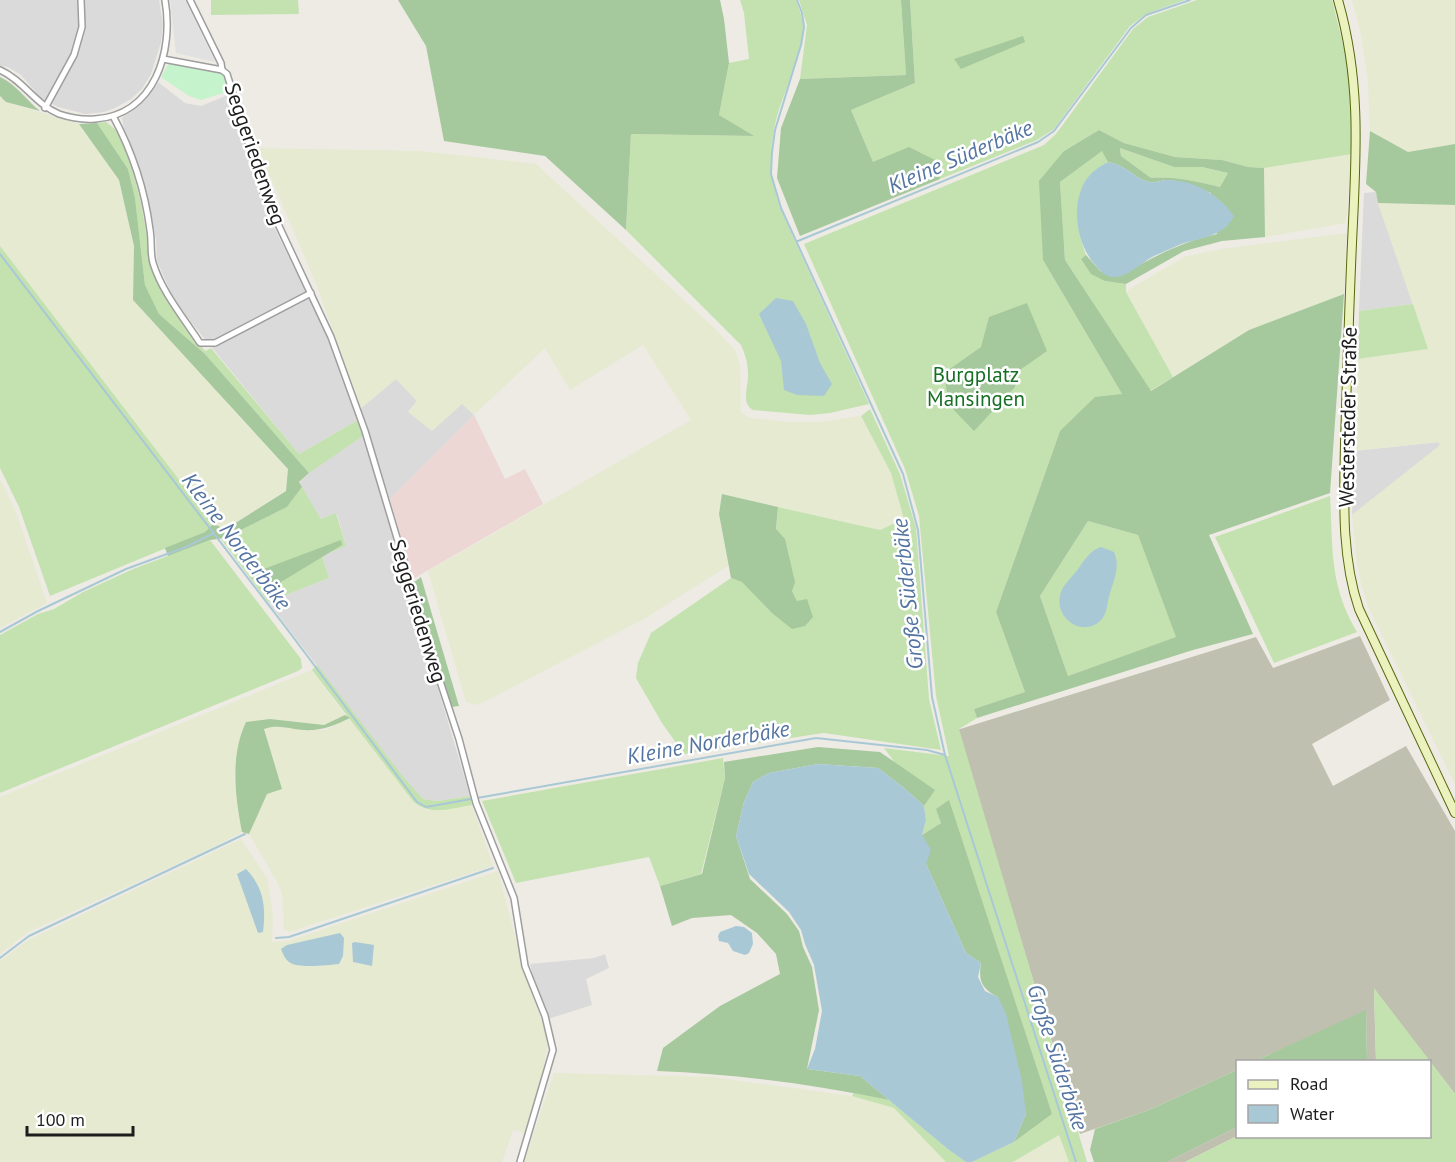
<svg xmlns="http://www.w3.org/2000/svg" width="1455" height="1162" font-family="'PT Sans',sans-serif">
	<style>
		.residential { fill: #dbdada }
		.commercial { fill: #ecd7d5 }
		.construction { fill: #bfc0b0 }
		.farmland { fill: #e6ead1 }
		.grass { fill: #c4e2af }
		.forest { fill: #a6c89d; fill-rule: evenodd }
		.park { fill: #c5f3cc }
		.parking { fill: #e1e1e1 }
		.water { fill: #a9c8d6 }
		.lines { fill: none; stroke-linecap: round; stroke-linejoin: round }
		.stream { stroke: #a9c8d6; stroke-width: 2 }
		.street-casing { stroke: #9e9e9e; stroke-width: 8 }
		.secondary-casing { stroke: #576710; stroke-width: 10 }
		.street { stroke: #fff; stroke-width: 5 }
		.secondary { stroke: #ebf2bd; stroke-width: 8 }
		.labels { text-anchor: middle; stroke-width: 5; stroke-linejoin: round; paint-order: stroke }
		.street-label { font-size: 21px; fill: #1d1d1d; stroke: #fff }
		.park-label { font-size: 21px; fill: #176f25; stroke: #fff }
		.water-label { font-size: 22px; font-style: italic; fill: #5475a2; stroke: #fff }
	</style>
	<rect width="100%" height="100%" fill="#edebe4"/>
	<g class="residential">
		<path d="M0,0H159L163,25L161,42L151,74L142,89L131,99L115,108L104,112L85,114L58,107L41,98L21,75L8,67L0,66Z"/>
		<path d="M158,82L185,103L201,106L228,95L239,120L265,209L329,338L358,420L299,454L186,316L171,293L157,261L156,239L139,165L124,128L122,118L134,109Z"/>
		<path d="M1376,192L1378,203L1413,304L1359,311L1364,193Z"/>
		<path d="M396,379L417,401L408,412L462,403L474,415L390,499L360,409Z"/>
		<path d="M363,436L470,796L437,801L423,799L404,779L268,602L329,578L322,556L346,546L337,514L321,519L299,483L314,468Z"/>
		<path d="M1439,442L1441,445L1352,515L1354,451Z"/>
		<path d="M605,954L609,968L586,979L592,1005L548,1019L535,985L530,964L594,958Z"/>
	</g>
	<path class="commercial" d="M474,415L505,479L525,469L543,504L413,579L390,499Z"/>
	<g class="construction">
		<path d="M1360,636L1390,700L1312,744L1333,786L1406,746L1455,831V1094L1374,989L1376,1061H1367L1366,1011L1255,1061L1238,1062L1237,1070L1149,1110L1080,1134L957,730L1256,637L1273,668Z"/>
		<path d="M1237,1127V1136L1185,1162H1167Z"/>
	</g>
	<g class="farmland">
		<path d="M1352,0H1455V144L1408,152L1370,131L1368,80L1360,30Z"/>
		<path d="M0,96L6,102L79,124L119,180L134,246L133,300L288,469L286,490L226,529L213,524L0,246Z"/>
		<path d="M258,148L421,151L536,164L713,327L735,350L740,366L741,412L750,418L788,422H822L861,416L891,473L904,519L880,530L723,494L719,514L728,566L644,619L478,705L466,702L428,571L691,420L643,345L570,390L545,348L474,415L462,404L432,431L408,412L417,401L396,379L360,409L317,286Z"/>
		<path d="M1352,154L1346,223L1265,237L1264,168Z"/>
		<path d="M1378,203L1455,205V784L1370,611L1361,584L1356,556L1352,515L1440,445L1438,442L1354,451L1358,359L1428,349Z"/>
		<path d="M1347,233L1344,294L1249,330L1173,377L1126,291L1184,257L1222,249Z"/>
		<path d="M0,479L16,512L47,603L0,628Z"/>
		<path d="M312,670L345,715L324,725L270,719L234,775L238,811L242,832L208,850L28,932L0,954V797Z"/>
		<path d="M350,718L413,801L421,808L429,811L472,805L493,866L289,932L284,929L282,893L276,880L249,834L267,793L282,789L264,729L274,725L303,730H326Z"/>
		<path d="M241,839L267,878L273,916L272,942L288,941L498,871L525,975L548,1039L543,1072L525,1133L513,1130L502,1162H0V961L28,940Z"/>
		<path d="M554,1073L711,1077L852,1096L894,1108L946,1162H524Z"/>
		<path d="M1059,1135L1069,1162H1013Z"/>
	</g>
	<g class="grass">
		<path d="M211,0H298L299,14L211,15Z"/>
		<path d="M740,0H796C799,8 803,18 803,27C803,57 779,99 774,130C768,163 771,177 780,208L869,404L830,413L810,415L753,410C740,403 749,386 748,373C748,363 745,354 741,345L626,230L631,134L752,136L719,115L729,63L749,59L744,13Z"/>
		<path d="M799,0H901L906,75L800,79L807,25Z"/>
		<path d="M910,0H1185L1146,14L1130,26L1054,129L1037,140L940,179L935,160L873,162L851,110L915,83Z"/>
		<path d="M1197,0H1332L1345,52L1352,85V154L1264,168L1248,167L1222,160L1175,157L1124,143L1099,130L1064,151L1043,260L1122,394L1060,431L996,612L1025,692L974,709L977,718L959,729L1087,1162H1069L1059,1135L1013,1162H972L1014,1142L1052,1114L941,823L922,835L926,820L924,806L934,790L895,763L884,748L949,756L936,696L919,516L905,469L804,244L1044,145L1056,134L1133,29L1148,17Z"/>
		<path d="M106,122L120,133L126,144L141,203L152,265L158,281L174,311L205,351L211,348L299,454L358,420L363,436L309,473L205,354L159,314L145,285L135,198L128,169L97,123Z"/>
		<path d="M1120,148L1174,167H1202L1228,173L1220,187C1198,182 1174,176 1151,178L1121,156Z"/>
		<path d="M1103,150L1108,162C1071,181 1074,221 1086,255L1081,259L1105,281L1126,284V292L1173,377L1150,391L1065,260L1060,182Z"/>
		<path d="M0,246L213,524L205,532L50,596L19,507L0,468Z"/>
		<path d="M1413,304L1428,349L1358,359L1359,311Z"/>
		<path d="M870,409L900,474L916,528L929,699L941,750L824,733L684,754L662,723L636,678L638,663L651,633L731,578L743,582L772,613L797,601L792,591L776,529L778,507L880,530L904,519L891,473L861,416Z"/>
		<path d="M302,487L321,519L336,513L346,546L322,556L329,578L268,602L221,539L225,538L287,507Z"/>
		<path d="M1330,496C1333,548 1329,585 1357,632L1274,663L1215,537Z"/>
		<path d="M1088,521L1138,535L1177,637L1068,676L1040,596Z"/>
		<path d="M210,540L301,659L302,668L298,671L0,793V635L38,614L54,609L83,592L133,569Z"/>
		<path d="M317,665L404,778L423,799L437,801L470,796L472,805C451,808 430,817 413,801L312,670Z"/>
		<path d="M723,758L725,778L701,874L660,886L649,857L516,883L482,801Z"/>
		<path d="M1374,988L1455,1094V1162H1185L1237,1136H1430V1062L1376,1061Z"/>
		<path d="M854,1093L889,1100L949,1150L966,1162H946L894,1108L852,1096Z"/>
	</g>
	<g class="forest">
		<path d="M398,0H720L724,19L729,63L719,115L754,136L631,134L626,230L545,156L444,141L426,46Z"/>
		<path d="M901,0H910L915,83L851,110L873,162L909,147L935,160L940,179L800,236L777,178L781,128L800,79L906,75Z"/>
		<path d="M1023,36L1025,42L961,69L954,59Z"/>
		<path d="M0,77C16,84 26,100 40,111L6,102L0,96Z"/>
		<path d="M97,123L128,169L135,198L145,285L159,314L205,354L309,473L299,482L302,487L287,507L225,538L210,540L168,556L165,548L205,532L213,524L226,529L286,491L288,469L133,300L134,246L119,180L79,124Z"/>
		<path d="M1099,130L1124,143L1175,157L1222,160L1248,167L1264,168L1265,237L1222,241L1184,251L1126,284L1105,281L1091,274L1081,259L1086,255L1100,271L1121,276C1152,257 1181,242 1217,234L1211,193C1196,187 1182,180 1165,180C1158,181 1153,184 1146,181C1132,176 1127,166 1108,162L1102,151L1060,182L1065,260L1151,391L1249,330L1344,294L1330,493L1209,535L1253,634L1193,650L977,718L974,709L1025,692L996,612L1060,431L1095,397L1122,394L1043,260L1039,181L1064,151ZM1120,148L1174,167H1202L1228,173L1220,187C1198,182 1174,176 1151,178L1121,156ZM1088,521L1138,535L1176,637L1068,676L1040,596Z"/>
		<path d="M1370,131L1408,152L1455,144V205L1378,203L1376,192L1366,184Z"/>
		<path d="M1027,303L1047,351L1017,372L1015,387L974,431L949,405L944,373L981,347L989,317Z"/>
		<path d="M722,494L778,507L776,529L785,539L795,582L792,591L797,601L807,599L813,617L805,626L792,629L772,613L742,582L731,578L719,514Z"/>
		<path d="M341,540L342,545L271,588L253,573Z"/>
		<path d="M421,577L459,706L451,707L413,583Z"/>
		<path d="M345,715L350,718C334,726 321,731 303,730C289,729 278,724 264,729L282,789L267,794L249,834L242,832C235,796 230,756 246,722L270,719L324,725Z"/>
		<path d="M818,747L880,752L935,790L924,806L904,788L878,768L818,764L769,773L753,782L744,802L736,836L750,879L787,914L799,931L803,947L812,967L819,1010L807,1069L860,1076L889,1100C812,1084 736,1074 657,1071L663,1048L720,1006L780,974L776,954L757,933L731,915L692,918L672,926L660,886L702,874L725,778L724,762Z"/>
		<path d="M949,800L1052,1114L1014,1142L1026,1114L998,997C982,989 978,981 981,963L966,953L926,864L922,835L941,823L936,809Z"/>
		<path d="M1366,1010L1367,1061H1255Z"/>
		<path d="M1237,1070V1127L1167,1162H1094L1090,1150L1095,1129L1149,1110Z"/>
	</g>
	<path class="park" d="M171,60L226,74L233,90L201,100L189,96L161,77Z"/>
	<path class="parking" d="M170,0H185L215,62L176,53Z"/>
	<g class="water">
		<path d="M1108,162C1127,166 1132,176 1146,181C1153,184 1158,181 1165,180C1192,179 1219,194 1234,216C1223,238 1200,237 1179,245C1171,249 1162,252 1154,256C1142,262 1127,278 1113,277C1106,277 1099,270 1095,265C1077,244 1071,208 1084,183C1090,173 1098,167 1108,162Z"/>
		<path d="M776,298L793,301L806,324L820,363L832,384L824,396L797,395L784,390L781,361L759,314Z"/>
		<path d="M1101,547L1114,552C1121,568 1113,581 1109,597C1107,604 1107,613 1102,619C1083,640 1052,617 1061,592C1064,584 1073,576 1078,569C1084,561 1090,550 1101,547Z"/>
		<path d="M818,764L878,768L904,788L924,806L926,820L922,835L931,850L926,864L966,953L981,963L978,977L985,991L998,997L1006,1014L1022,1081L1026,1114L1014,1142L972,1162H966L949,1150L860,1076L807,1069L815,1049L822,1011L814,965L805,944L801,930L789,912L749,874L736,836L744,802L753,782L769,773Z"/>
		<path d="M246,869C264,888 266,907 263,932L258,933L237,874Z"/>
		<path d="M736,926L744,927L752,933L753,944L749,953L745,955L733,951L728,943L719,941L718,936L720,932Z"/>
		<path d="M340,933L344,938L343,956L339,964C328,965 298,969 289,962C285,959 283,954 281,949L287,945Z"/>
		<path d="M355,942L374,945L372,966L353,962L352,943Z"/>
	</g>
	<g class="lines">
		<g class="stream">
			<path d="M797,0L802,13L804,27L801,45L775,130L772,152L771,174L781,208L903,474L918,530L932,697L945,755L1076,1162"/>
			<path d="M798,241L1038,142L1054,131L1131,28L1146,15L1190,0"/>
			<path d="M0,254L290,633L417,802L426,807L471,799"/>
			<path d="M0,632L38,611L126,569L186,547L214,533"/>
			<path d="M477,798L816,738L927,750L945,755"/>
			<path d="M276,938L289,937L493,868"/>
			<path d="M0,958L29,936L245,834"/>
		</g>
		<defs>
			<g id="street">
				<path d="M190,0L221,63L222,70L227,74L263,192L331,337L365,431L438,675L459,739L476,803L514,898L525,966L545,1016L553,1050L520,1162"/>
				<path d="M163,59L222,70"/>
				<path d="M0,70C23,80 35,104 59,114C71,118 82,120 95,119C155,115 174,51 165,0"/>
				<path d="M45,108L74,55L82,27L81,0"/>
				<path d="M113,116C132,151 145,191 150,230C152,241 150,253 153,263C162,292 183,317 200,343H215L311,293"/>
			</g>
			<path id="secondary" d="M1338,0C1362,83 1356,158 1352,243C1349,310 1347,376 1345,443C1344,498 1341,556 1359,609L1455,813"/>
		</defs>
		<use href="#street" class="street-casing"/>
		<use href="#secondary" class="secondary-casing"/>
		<use href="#street" class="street"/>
		<use href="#secondary" class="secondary"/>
	</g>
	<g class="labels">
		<g class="street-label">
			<text transform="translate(255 154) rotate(71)" y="7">Seggeriedenweg</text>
			<text transform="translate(1348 417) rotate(-89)" y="7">Westersteder Straße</text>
			<text transform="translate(418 611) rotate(73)" y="7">Seggeriedenweg</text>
		</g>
		<g class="park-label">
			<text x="976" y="382">Burgplatz<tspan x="976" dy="24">Mansingen</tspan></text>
		</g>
		<g class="water-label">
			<text transform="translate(960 156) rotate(-23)" y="8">Kleine Süderbäke</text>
			<text transform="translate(237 541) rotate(53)" y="8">Kleine Norderbäke</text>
			<text transform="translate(907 594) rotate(-96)" y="8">Große Süderbäke</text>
			<text transform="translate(708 742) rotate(-10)" y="8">Kleine Norderbäke</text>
			<text transform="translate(1058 1057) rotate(72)" y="8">Große Süderbäke</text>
		</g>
	</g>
	<rect x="1236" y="1060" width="195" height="78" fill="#ffffff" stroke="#a5a5a5" stroke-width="1.5"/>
	<rect x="1248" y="1080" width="30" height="9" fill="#ebf2bd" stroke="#a5a5a5" stroke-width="1.5"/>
	<text x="1290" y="1090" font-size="18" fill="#1d1d1d">Road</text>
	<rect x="1248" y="1105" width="30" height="18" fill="#a9c8d6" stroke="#a5a5a5" stroke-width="1.5"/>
	<text x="1290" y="1120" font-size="18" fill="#1d1d1d">Water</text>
	<path d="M27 1126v9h106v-9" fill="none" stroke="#1d1d1d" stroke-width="3"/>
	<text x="36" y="1126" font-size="18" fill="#1d1d1d" stroke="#ffffff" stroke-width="4.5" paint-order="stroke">100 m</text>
</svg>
